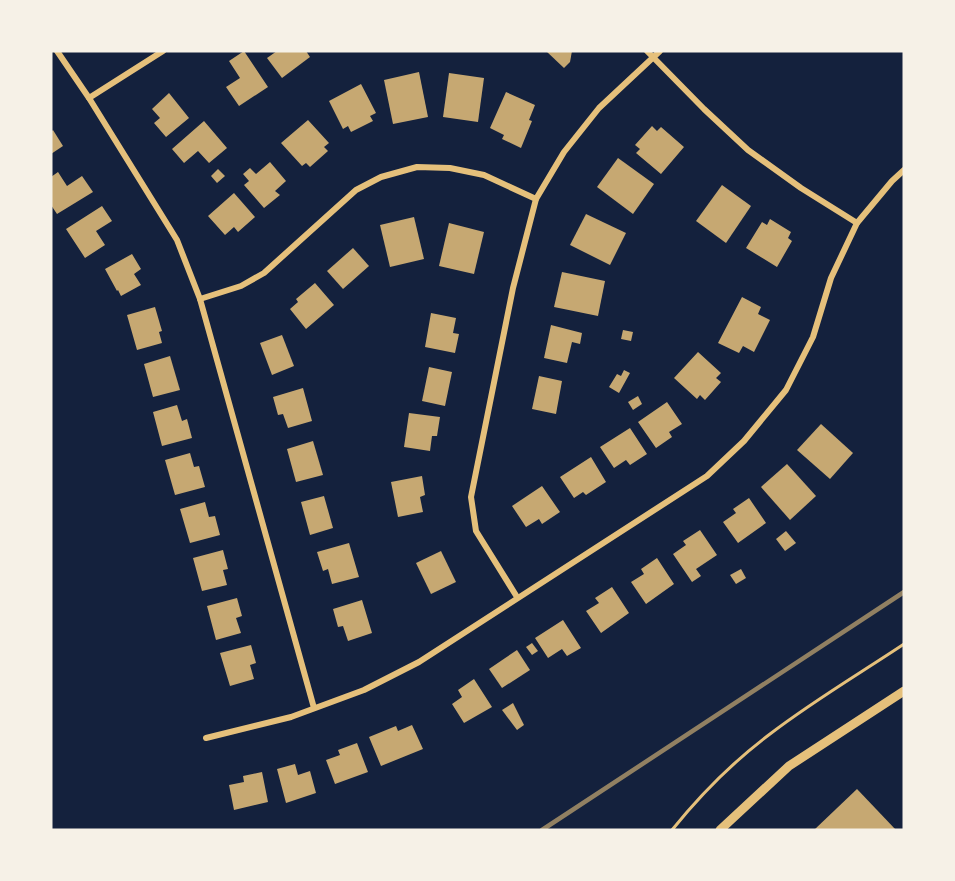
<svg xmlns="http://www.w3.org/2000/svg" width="955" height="881" font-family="'DM Sans',sans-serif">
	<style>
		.building { fill: #c6a872 }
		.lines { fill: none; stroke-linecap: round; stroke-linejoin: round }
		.path { stroke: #e5c07b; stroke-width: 3 }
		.minor { stroke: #e5c07b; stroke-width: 6 }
		.tertiary { stroke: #e5c07b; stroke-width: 9 }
		.rail { stroke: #918062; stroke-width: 4.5 }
	</style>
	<rect width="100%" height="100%" fill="#14213d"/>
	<g class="building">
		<path d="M244,51L268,87L239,106L226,87L240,78L229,61Z"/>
		<path d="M277,51H306L310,57L282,78L267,58Z"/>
		<path d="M546,51H572L570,62L564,68Z"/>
		<path d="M419,72L428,117L393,124L384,80Z"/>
		<path d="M449,73L484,78L478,122L443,117Z"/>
		<path d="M361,84L376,113L370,116L373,121L351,132L348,126L343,129L329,101Z"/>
		<path d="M506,92L535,105L529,120L532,121L521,148L502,139L504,135L490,128Z"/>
		<path d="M169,93L189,118L166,137L154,123L160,118L152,109Z"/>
		<path d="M308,120L329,143L324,147L328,151L310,167L306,163L302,166L281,143Z"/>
		<path d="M204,121L227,148L209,163L198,151L184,163L172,149Z"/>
		<path d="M652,126L657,131L661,127L684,147L661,174L636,153L640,149L635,145Z"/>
		<path d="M53,130L63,146L51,154V132Z"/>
		<path d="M618,158L654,184L633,214L597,187Z"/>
		<path d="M270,162L286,181L275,191L280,195L264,208L244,185L249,181L243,174L250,168L256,174Z"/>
		<path d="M218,169L225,176L217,183L211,176Z"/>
		<path d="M58,172L67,186L82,176L93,192L57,214L51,205V177Z"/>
		<path d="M722,185L751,206L726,243L696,221Z"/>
		<path d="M234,193L255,217L238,232L234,227L225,235L208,216Z"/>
		<path d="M102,206L112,221L96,231L105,245L85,258L66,229Z"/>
		<path d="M586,214L626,233L610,265L570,245Z"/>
		<path d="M414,217L424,259L390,267L380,225Z"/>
		<path d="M770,219L791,232L788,238L792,241L777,267L746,248L762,222L767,225Z"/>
		<path d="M449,223L484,232L474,274L439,266Z"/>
		<path d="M353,248L369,266L343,289L327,271Z"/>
		<path d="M132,254L141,269L134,274L141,285L121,296L118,290L117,291L105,269Z"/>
		<path d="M562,272L605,281L598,316L554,307Z"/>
		<path d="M315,283L334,305L306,329L290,309L298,302L296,299Z"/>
		<path d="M742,297L761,307L758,314L770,320L754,352L743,346L739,353L718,343Z"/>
		<path d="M155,307L162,331L159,332L162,343L137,350L127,315Z"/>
		<path d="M431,313L456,318L453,333L459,334L455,353L425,347Z"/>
		<path d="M551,325L582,333L580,344L572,342L567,363L544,358Z"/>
		<path d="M623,330L633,332L631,341L621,339Z"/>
		<path d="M282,335L294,366L272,375L260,343Z"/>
		<path d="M698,352L721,373L716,378L721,382L705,400L700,395L697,399L674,378Z"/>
		<path d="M170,356L180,390L153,397L144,364Z"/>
		<path d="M429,367L452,372L445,406L422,401Z"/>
		<path d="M624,370L630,373L619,393L609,387L617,374L621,376Z"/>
		<path d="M539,376L562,381L556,414L532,409Z"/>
		<path d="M303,388L312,421L288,428L283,414L278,415L273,397Z"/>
		<path d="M638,396L642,404L633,410L628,402Z"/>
		<path d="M667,402L682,424L669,432L672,437L656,448L638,422Z"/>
		<path d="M177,405L182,421L187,419L192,438L162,446L153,412Z"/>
		<path d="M409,413L440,417L437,436H432L430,451L404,447Z"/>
		<path d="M821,424L853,453L830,479L797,450Z"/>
		<path d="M630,428L647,454L630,465L626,460L614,468L600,447Z"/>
		<path d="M313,441L323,475L296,482L287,449Z"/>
		<path d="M190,453L194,467L199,466L205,487L175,495L165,460Z"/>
		<path d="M591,457L606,482L586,495L583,492L574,498L560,477Z"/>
		<path d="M787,464L816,496L790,520L761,487Z"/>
		<path d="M422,476L425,495L420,497L423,512L398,517L391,482Z"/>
		<path d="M542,486L560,512L542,524L539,519L526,527L512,506Z"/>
		<path d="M324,496L333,528L310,535L301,502Z"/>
		<path d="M749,498L766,523L738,543L723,522L736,513L733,509Z"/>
		<path d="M205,502L209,517L215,516L220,535L190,543L180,509Z"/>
		<path d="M700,530L717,555L696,569L701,576L692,582L673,554L686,545L683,541Z"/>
		<path d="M786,531L796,543L785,551L776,539Z"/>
		<path d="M349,543L359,577L332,584L328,569L323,571L317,552Z"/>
		<path d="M223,550L228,569L223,570L227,585L202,591L193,558Z"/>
		<path d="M441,551L456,582L431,594L416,563Z"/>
		<path d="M657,558L674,584L646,604L631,582L644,574L641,569Z"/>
		<path d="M741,569L746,578L736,584L730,575Z"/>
		<path d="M612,587L629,613L601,633L586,611L599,603L595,598Z"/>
		<path d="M237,598L242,616L236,618L241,633L216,640L207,606Z"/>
		<path d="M362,600L372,633L348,641L343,626L338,627L333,609Z"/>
		<path d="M563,620L581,648L567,656L562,649L548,658L535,638Z"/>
		<path d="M532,643L538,651L532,655L526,647Z"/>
		<path d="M251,645L256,663L250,665L254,679L230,686L220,653Z"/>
		<path d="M517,650L530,670L502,688L489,669Z"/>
		<path d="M474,679L492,707L464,723L452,704L462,697L458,690Z"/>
		<path d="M513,703L524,725L517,730L502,710Z"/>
		<path d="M412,725L423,749L381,766L369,737L396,726L398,731Z"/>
		<path d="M357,743L368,772L335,784L326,760L340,755L338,750Z"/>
		<path d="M295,764L298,775L310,771L316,793L286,803L277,769Z"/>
		<path d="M262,772L268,802L234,810L229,785L244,782L243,776Z"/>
		<path d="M857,789L896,830H814Z"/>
	</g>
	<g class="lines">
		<path class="path" d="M672,830C701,794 734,761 770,734C813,701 859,674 904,644"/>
		<g class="minor">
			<path d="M57,51L89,98L177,240L200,299L314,708"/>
			<path d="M647,51L704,109L748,150L801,188L857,223"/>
			<path d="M89,98L163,51"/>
			<path d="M200,299L241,286L264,273L356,190L381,177L417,167L450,168L484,175L536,199"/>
			<path d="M517,597L476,531L471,497L513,288L536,199L564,152L599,108L660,51"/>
			<path d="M206,738L291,717L364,690L419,662L707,476L744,441L786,390L813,337L831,278L857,223L892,181L904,170"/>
		</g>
		<path class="tertiary" d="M720,830L789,766L904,691"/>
		<path class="rail" d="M542,830L904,592"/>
	</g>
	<rect width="955" height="881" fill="none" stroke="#f6f1e7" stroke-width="105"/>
</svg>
